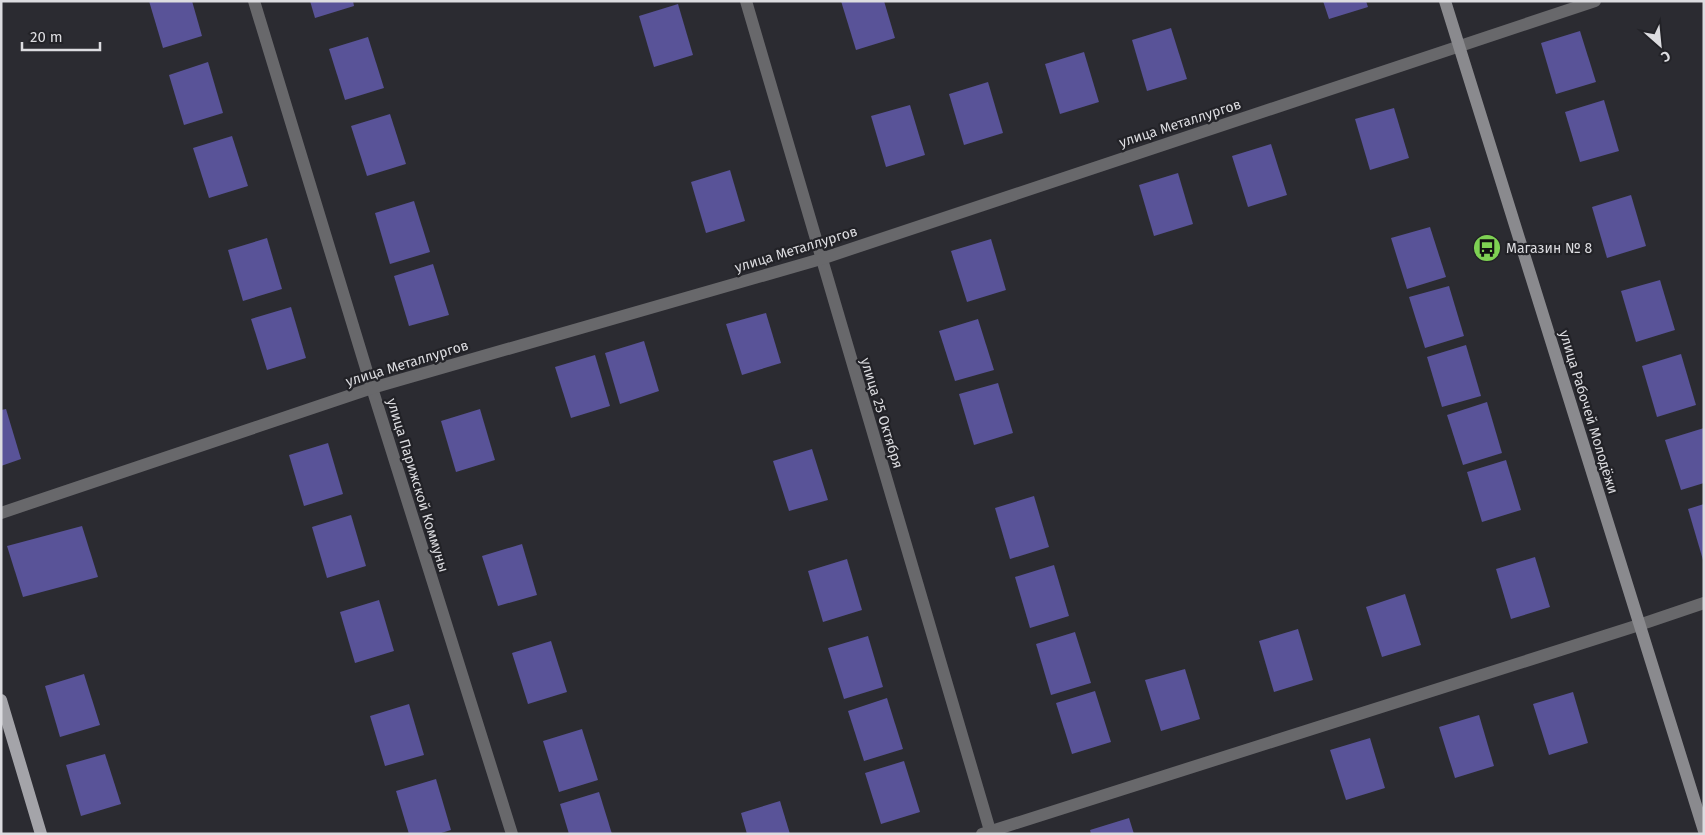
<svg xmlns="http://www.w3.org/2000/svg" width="1705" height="835" font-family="'Fira Sans',sans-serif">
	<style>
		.building { fill: #595398 }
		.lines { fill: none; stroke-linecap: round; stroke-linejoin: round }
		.street { stroke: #68686b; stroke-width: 12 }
		.secondary { stroke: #8a8a8e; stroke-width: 12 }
		.primary { stroke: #a4a4a9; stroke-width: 12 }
		.labels { text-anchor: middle; stroke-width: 4.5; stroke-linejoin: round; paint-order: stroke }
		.street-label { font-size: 14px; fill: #dcdce0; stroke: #222227 }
		.poi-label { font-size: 14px; fill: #dcdce0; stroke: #222227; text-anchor: start }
	</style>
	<rect width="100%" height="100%" fill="#2b2b31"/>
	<g class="building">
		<path d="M149,1H192L202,36L163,48Z"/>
		<path d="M310,1H353L354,6L315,18Z"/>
		<path d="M841,1H884L895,38L856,50Z"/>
		<path d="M1323,1H1366L1368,7L1329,19Z"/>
		<path d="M678,4L693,55L654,67L639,16Z"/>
		<path d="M1171,28L1187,79L1147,91L1132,40Z"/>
		<path d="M1580,31L1596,82L1556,94L1541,43Z"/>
		<path d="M368,37L384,88L345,100L329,49Z"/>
		<path d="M1084,52L1099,102L1060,114L1045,64Z"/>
		<path d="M208,62L223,113L184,125L169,75Z"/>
		<path d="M988,82L1003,133L964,145L949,94Z"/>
		<path d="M1604,100L1619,151L1580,162L1565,112Z"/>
		<path d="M910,105L925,155L886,167L871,116Z"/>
		<path d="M1394,108L1409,158L1370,170L1355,119Z"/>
		<path d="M390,114L406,164L367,176L351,126Z"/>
		<path d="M232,136L248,186L209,198L193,148Z"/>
		<path d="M1271,144L1287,195L1248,207L1232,156Z"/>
		<path d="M730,170L745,221L706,233L691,182Z"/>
		<path d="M1178,173L1193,224L1154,236L1139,185Z"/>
		<path d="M1631,195L1646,246L1607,258L1592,207Z"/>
		<path d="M414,201L430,252L390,264L375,213Z"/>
		<path d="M1430,227L1446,277L1407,289L1391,238Z"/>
		<path d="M267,238L282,289L243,301L228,250Z"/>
		<path d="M991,239L1006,290L967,302L951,251Z"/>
		<path d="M433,264L449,315L409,326L394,276Z"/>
		<path d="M1660,280L1675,330L1636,342L1621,291Z"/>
		<path d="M1449,286L1464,336L1425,348L1409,297Z"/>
		<path d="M291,307L306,358L267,370L251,319Z"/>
		<path d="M766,313L781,363L742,375L726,324Z"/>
		<path d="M978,319L994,370L955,381L939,331Z"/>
		<path d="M644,341L659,391L620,404L605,353Z"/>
		<path d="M1466,345L1481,396L1442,407L1427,357Z"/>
		<path d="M1681,354L1696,405L1657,417L1642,366Z"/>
		<path d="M595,355L610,406L571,418L555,367Z"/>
		<path d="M998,383L1013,433L974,445L959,394Z"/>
		<path d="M1487,402L1502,453L1463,465L1447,415Z"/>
		<path d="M6,409L21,459L1,466V410Z"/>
		<path d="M480,409L495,460L456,472L441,421Z"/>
		<path d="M1704,428V483L1681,490L1665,440Z"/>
		<path d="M328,443L343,494L304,506L289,455Z"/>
		<path d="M812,449L828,500L789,511L773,461Z"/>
		<path d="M1506,460L1521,510L1482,522L1467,472Z"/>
		<path d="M1034,496L1049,547L1010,559L995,508Z"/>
		<path d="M1704,504V560H1703L1688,509Z"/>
		<path d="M351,515L366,566L327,578L312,527Z"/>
		<path d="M82,526L98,577L23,597L7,546Z"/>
		<path d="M522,544L537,595L498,606L482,556Z"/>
		<path d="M1535,557L1550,607L1511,619L1496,569Z"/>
		<path d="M847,559L862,610L823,622L808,571Z"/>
		<path d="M1054,565L1069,616L1030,628L1015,577Z"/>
		<path d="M1405,594L1421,645L1382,657L1366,607Z"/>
		<path d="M379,600L394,651L355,663L340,612Z"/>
		<path d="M1298,629L1313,680L1274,692L1259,641Z"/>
		<path d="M1075,632L1091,683L1051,695L1036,644Z"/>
		<path d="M868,636L883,687L844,699L828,648Z"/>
		<path d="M551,641L567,692L528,704L512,653Z"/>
		<path d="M1185,669L1200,719L1161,731L1145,680Z"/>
		<path d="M84,674L100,725L60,737L45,686Z"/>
		<path d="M1095,691L1111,742L1072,754L1056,703Z"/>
		<path d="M1573,692L1588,743L1549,755L1533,704Z"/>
		<path d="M887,698L903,749L864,761L848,711Z"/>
		<path d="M409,704L424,755L385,766L370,716Z"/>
		<path d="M1479,715L1494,766L1455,778L1439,727Z"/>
		<path d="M582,729L598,780L559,792L543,741Z"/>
		<path d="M1370,738L1385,788L1346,800L1330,750Z"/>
		<path d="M105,754L121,804L81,816L66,765Z"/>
		<path d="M904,761L920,812L881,824L865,773Z"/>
		<path d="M436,779L451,830L438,834H409L396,791Z"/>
		<path d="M599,792L612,834H569L560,804Z"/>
		<path d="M780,801L790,834H747L741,813Z"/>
		<path d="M1129,818L1134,834H1091L1090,830Z"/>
	</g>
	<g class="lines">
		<g class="street">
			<path d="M254,1L372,388L512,834"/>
			<path d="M746,1L991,834"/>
			<path d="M1,513L372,388L821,259L1595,1"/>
			<path d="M982,834L1639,625L1704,603"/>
		</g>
		<path class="secondary" d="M1445,1L1704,831"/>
		<path class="primary" d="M1,700L41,834"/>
	</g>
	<defs>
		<symbol id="bus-disc" viewBox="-11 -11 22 22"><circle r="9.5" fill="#7ed153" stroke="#222227"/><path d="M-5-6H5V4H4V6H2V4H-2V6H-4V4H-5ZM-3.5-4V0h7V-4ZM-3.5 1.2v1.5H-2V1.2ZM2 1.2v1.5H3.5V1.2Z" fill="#111"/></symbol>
	</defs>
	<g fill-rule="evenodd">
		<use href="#bus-disc" x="1471" y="232" width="32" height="32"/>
	</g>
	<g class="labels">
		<g class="street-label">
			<text transform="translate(1180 123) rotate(-18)" y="5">улица Металлургов</text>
			<text transform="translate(796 249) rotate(-17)" y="5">улица Металлургов</text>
			<text transform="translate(407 363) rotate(-17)" y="5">улица Металлургов</text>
			<text transform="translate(1589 412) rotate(73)" y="5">улица Рабочей Молодёжи</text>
			<text transform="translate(882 413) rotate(73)" y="5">улица 25 Октября</text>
			<text transform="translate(418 485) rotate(73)" y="5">улица Парижской Коммуны</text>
		</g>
		<g class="poi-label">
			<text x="1506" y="253">Магазин № 8</text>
		</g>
	</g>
	<rect width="1705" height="835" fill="none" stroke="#dcdce0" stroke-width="5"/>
	<g transform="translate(1660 45) rotate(153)" stroke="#222227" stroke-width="4" paint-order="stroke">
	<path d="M0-4L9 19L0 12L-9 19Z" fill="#dcdce0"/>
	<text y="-8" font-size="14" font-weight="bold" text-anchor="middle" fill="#dcdce0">С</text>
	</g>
	<path d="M22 42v8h78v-8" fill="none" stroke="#dcdce0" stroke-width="2.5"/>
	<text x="30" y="42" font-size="15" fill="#dcdce0" stroke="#222227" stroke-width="4" paint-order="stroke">20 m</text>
</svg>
